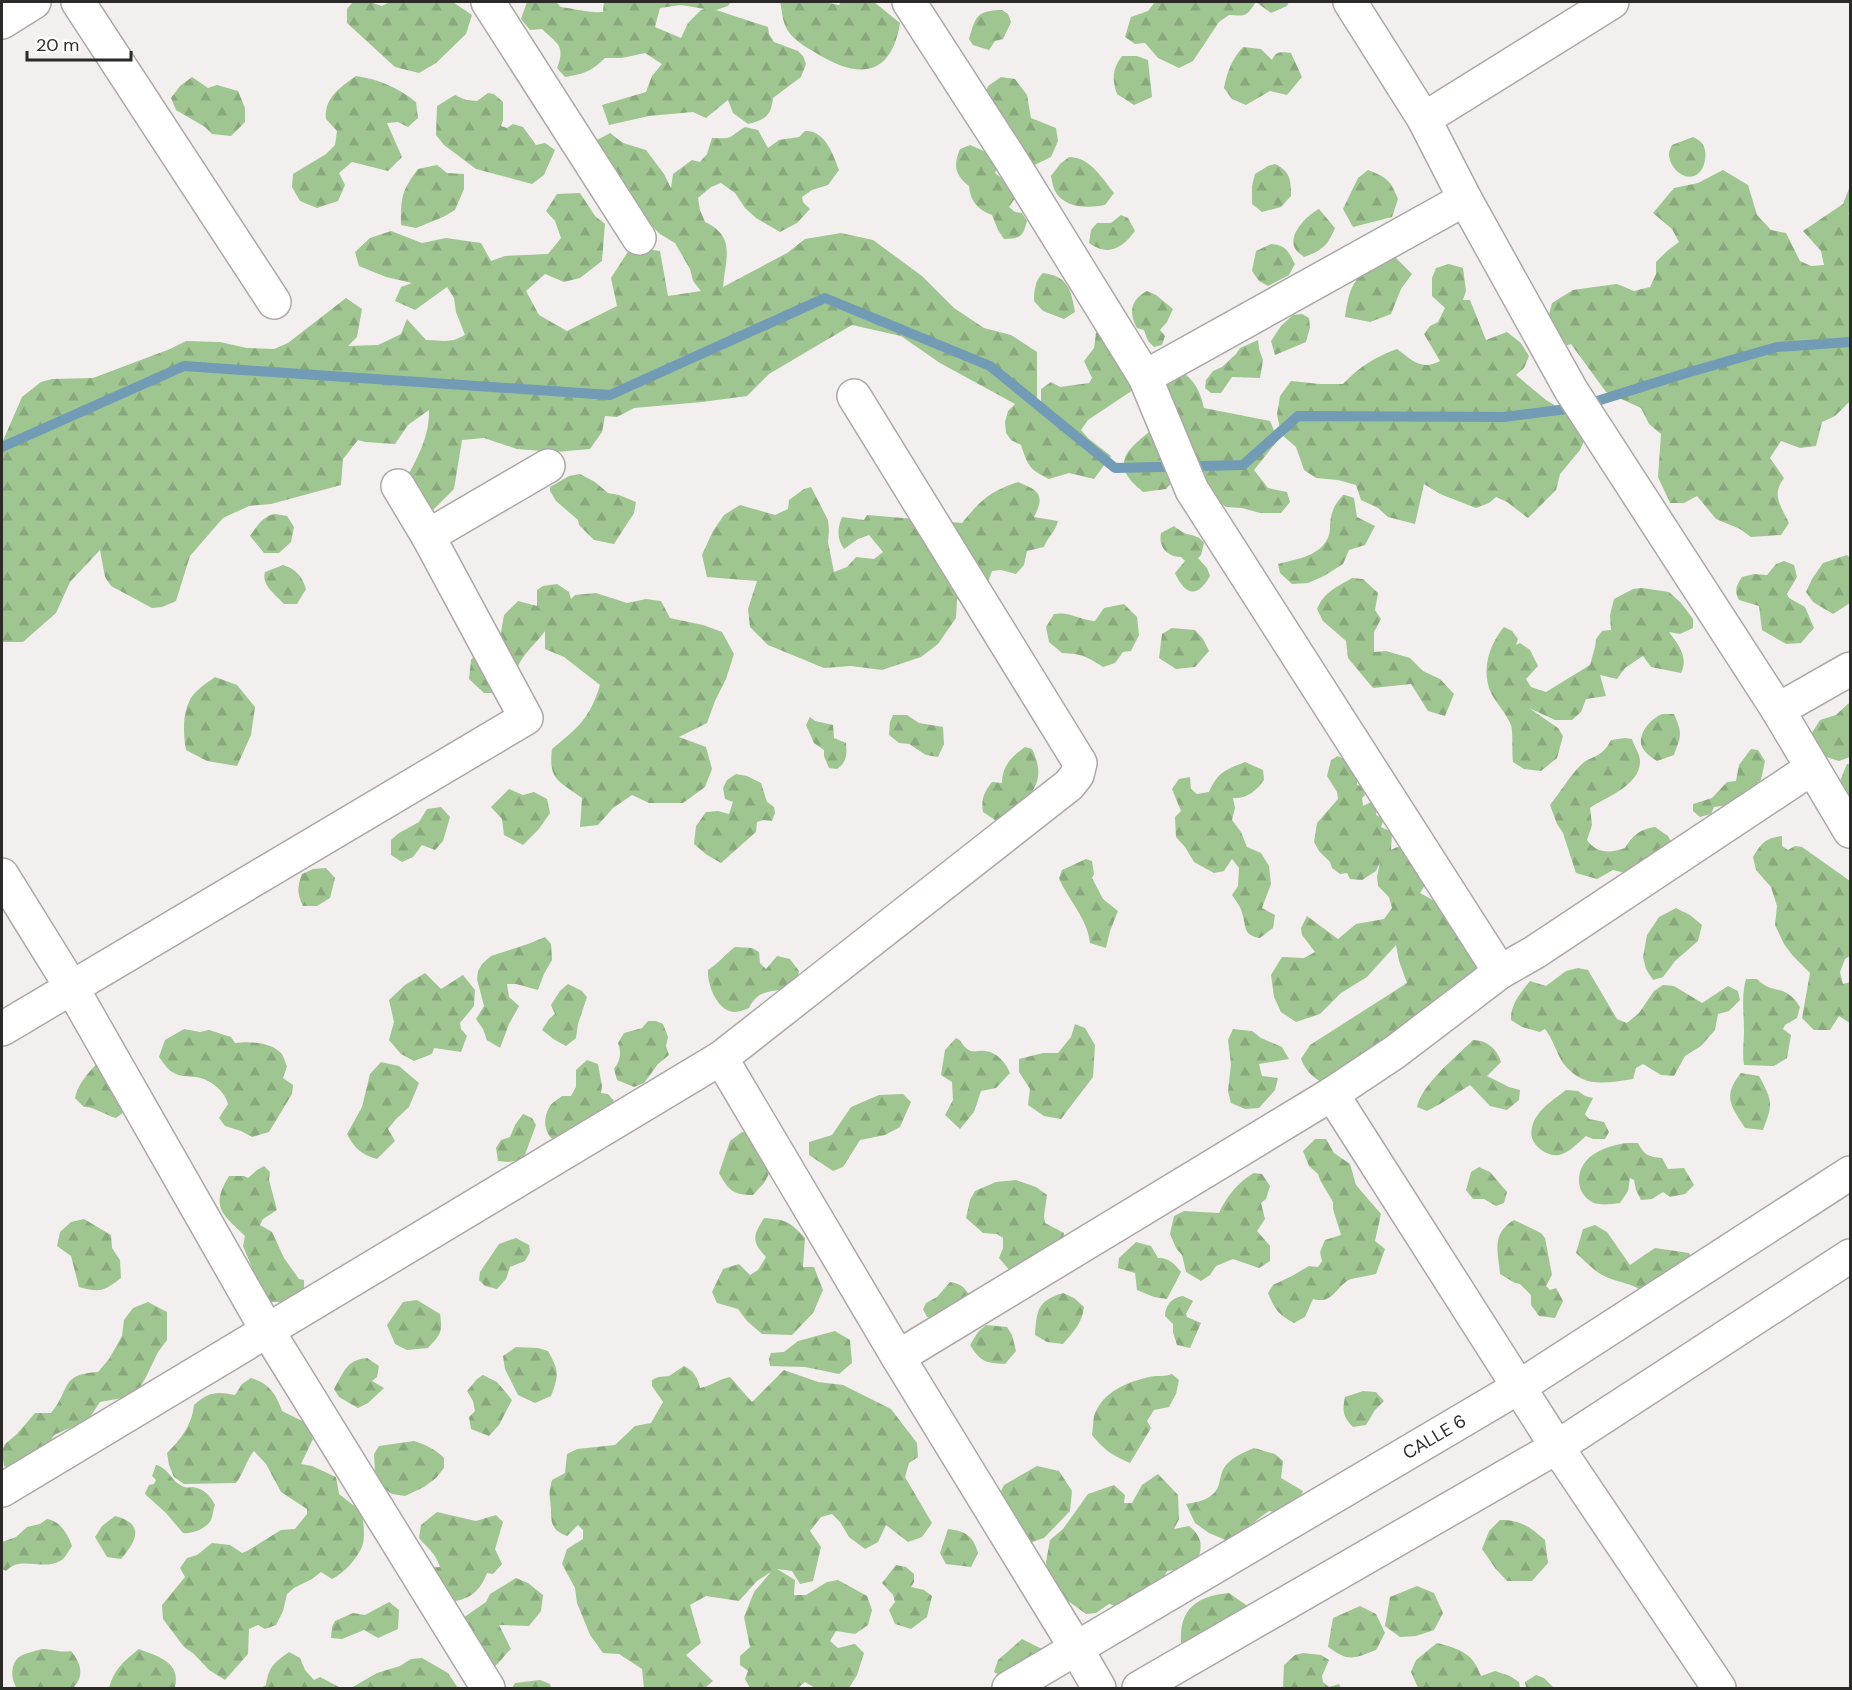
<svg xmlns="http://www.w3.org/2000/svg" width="1852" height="1690" font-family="'DM Sans',sans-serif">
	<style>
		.forest { fill: url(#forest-firs); fill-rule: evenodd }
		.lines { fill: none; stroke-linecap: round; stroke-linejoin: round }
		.stream { stroke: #729bb6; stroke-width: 10 }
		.minor-casing { stroke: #aba8a6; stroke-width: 36 }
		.minor { stroke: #fff; stroke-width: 33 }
		.labels { text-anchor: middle; stroke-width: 6; stroke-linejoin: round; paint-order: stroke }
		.street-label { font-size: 18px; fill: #2b2a29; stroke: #fffdfc }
	</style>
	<defs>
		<pattern id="forest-firs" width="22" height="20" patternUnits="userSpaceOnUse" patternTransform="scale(1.5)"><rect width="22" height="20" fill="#9fc591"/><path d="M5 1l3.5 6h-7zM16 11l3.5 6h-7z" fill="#89a97d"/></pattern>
	</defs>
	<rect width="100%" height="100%" fill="#f3efee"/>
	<g class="forest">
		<path d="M353,2H370L382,6L390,2H453L472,15L466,34L436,63L419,73L395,67L347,23V9Z"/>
		<path d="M527,2H556L561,7C576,9 589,13 603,12L604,2H731L728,6L716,10L768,27L769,34L774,42L798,51L803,56L806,64L801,77L773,98C771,116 765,120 748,124L733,113L728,100L706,118L693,112L649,116L609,125L602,105L646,92L652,76L662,64L645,53L622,58H605C592,71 584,74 565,77L557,68C566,45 557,44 542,29L530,30L521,19ZM681,5L705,9L701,10L688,23L681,38L655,27L660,8Z"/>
		<path d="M780,2H824L839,5L841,2H874L900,23C891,78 858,79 816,53C804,46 790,38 785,25C782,18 782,9 780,2Z"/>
		<path d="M1155,2H1289L1287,6L1271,13L1256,2C1246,17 1246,16 1229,15L1219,22L1193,61L1179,68L1158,58L1145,43L1135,44L1125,37L1131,17L1148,11Z"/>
		<path d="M1002,10L1008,14L1011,22L1003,39L995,41L989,50L973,45L969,39C976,16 976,11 1002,10Z"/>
		<path d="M1243,47L1261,49L1272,60C1276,51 1281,52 1291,53L1302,77L1287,95L1270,91L1246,105L1232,99L1224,88C1227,72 1232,59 1243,47Z"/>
		<path d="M1122,56H1137L1148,60L1152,97L1134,105L1117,94C1112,80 1112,69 1122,56Z"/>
		<path d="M356,76C378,79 399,88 416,102L418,118L408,127L398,122L387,123L402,157L388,171L352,162L339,173L345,185L338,201L317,208L300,201L292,187L293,174L326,154L335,145L337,131L326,119C324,97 341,87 356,76Z"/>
		<path d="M192,77L208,88L217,85L238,91L245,108V122L231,136L212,134L205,127L176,110L171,98L180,86Z"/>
		<path d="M1001,77L1015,79L1027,95L1031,118L1056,128L1058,141L1051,157L1026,169L984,97L988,86Z"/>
		<path d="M488,93L494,94L503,102V120L501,126L507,128L513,124L523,127L536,145L545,143L555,150L544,175L532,184L476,169L444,145L436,135L437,106L455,95L466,100L477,101Z"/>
		<path d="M745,127L758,130L768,148L779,140L799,137L805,131C825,130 833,154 839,170L828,185L812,190L802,197L803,202L810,209L797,223L780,232L756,218L745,208L735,193L721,183L711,187L698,198L700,210L705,222C737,237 725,260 723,287L787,253L805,239L841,233L873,240L922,276L954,308L984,328L1011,335L1037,352V403H1041V389L1051,382L1060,387L1089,383L1092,378L1084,361L1094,348L1096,333L1105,331L1133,390L1088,420L1081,430L1088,438L1111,456L1094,479L1069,473L1049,479C1029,469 1028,466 1021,445L1011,440L1006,433L1005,422L1008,411L1015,404L940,363L901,336L852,325L769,374L747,396L702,402L634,408L617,417L605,416L602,432L590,449L555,452L517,449L484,438L462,440L454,489L433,510L421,512L400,490C414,464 430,439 429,410L408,425L395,444L365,442L358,440L343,459L341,485L271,504L249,506L223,518L190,556L176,601L162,607L152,608L111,586L105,577L100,550L70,582L56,613L23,642H2V443L22,397L41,382L52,379L93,378L170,349L186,341L220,342L247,348L274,349L288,343L346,298L362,309L357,337L348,346L378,345L401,334L407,319L426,340L445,341L454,340L465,335L456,312L454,298L447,287L415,310L395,301L401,287L412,283L386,277L359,266L355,252L370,238L391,231L422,243L446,238L481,243L491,261L505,256L548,254L561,238L555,221L546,211L557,194L580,193L595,216L605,224L602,261L580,278L564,282L545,274L526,291L539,315L567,331L617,306L611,278L631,247L660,251L668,296L701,291L693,281L690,269L675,243L660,234L623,198L595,141L610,133L623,143L646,150L664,174L671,188L673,174L692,160L700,162L707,154L712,138C735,139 727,138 745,127Z"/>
		<path d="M1693,137C1696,139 1699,140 1701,142C1709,150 1706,172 1694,176C1682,180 1669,166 1669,154C1669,150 1671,148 1672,145Z"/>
		<path d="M970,145L993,155L999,166L995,173L1014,188L1017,195L1009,207L1015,212L1022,213L1027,221C1023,236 1021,239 1004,239L998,230L992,215C978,210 970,201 969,186C955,175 953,166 960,149Z"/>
		<path d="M1069,157C1090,157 1102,178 1114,193L1105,205C1088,208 1065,209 1055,191C1053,187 1052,181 1051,176L1060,164Z"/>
		<path d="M1275,164C1290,171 1291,180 1291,196L1281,207L1262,212L1252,204V186L1255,174L1268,166Z"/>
		<path d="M437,165L447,173L464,174V189L455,210L443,217L416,228L401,225C401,197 401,192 418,169Z"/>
		<path d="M1368,170C1388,178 1390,180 1398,199L1392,217L1353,227L1343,209L1358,178Z"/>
		<path d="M1723,170L1748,185L1757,215L1771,230L1786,233L1800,261L1811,266L1824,265L1821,251L1803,231L1843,204L1850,186V211L1848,214L1850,215V401L1835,416L1822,422L1816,446L1800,448L1781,441L1770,458L1784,478C1771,495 1781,506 1789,523L1781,535L1751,537L1740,529L1716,519L1697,496L1684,503H1670L1658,477L1661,434L1649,424L1641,408L1606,392L1571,344L1552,350L1547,322L1552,303L1573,290L1594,287L1617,284L1634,291L1650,287L1656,274V262L1667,251L1679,242L1672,229L1653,213L1674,188L1698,183Z"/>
		<path d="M1319,209L1335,228C1328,245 1322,251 1304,257C1302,255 1298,253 1296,250C1286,236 1307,215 1319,209Z"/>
		<path d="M1121,215L1128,218L1135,231C1122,248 1109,257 1089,243L1091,230L1097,223H1111Z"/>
		<path d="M1271,244C1286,245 1288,251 1295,264L1289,275L1268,286L1259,281L1252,271L1256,251Z"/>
		<path d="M1385,257L1396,258L1412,274L1401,289L1391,314L1370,322L1345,317C1350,281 1356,276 1385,257Z"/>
		<path d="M1449,264L1463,268L1466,291L1463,300H1470L1486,340L1507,332L1521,343L1529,356L1524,368L1516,375L1546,400L1576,418L1585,439L1580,450L1560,474L1556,490L1528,518L1507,502L1496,497L1489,503L1476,508L1440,494L1424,484L1415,524L1388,517L1378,508L1361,500L1356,485L1338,480L1316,478L1304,470L1296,447L1281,434L1277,414L1280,396L1291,381L1320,384H1343C1359,367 1375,357 1397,349C1412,360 1421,371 1440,361L1424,334L1430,326L1438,322L1445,308L1432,296V278L1436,268Z"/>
		<path d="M1043,273C1068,276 1071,290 1075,312L1064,319L1043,311L1034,301C1034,291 1035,280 1043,273Z"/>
		<path d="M1147,291L1156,295L1173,309L1167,322L1160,330L1165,336L1162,345L1154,347L1148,341L1144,330L1137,328C1129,313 1130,300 1147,291Z"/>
		<path d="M1302,314L1309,318L1310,327L1306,342L1275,355L1271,341L1281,326L1293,315Z"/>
		<path d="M1258,340L1259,349L1263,360L1260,378L1232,377L1221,393H1211L1205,388L1206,380L1213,371L1222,367L1236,354L1240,348Z"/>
		<path d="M1181,371C1196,382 1200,391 1204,408L1270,421L1278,440L1254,470L1268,488L1287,492L1290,502L1281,513H1260L1242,508L1226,507L1206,493L1162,380H1173Z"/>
		<path d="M1149,432L1168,452L1178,476L1166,489L1143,492C1139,488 1132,483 1129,478C1114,458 1135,444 1149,432Z"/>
		<path d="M580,474L595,482L608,493L619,495L636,502L634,513L614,544L594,540L579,525L578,520L556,501L550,491V487L569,476Z"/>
		<path d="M1018,482C1040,491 1045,495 1034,517L1058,521C1055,533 1048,536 1044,547L1027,551L1024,565L1016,574L1001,570L992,571L985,592L957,599L956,618L938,644L921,657L882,670L851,666L824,668L768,645L750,627L748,609L757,581L707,577L702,555L713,531L724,515L740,505L775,515L788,509L789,500L804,489L811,487L828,520L829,531L828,542L834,572L847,567L856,557L874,559L883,552L869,535L858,539L844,549C837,539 837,529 842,517L864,520L867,515L962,523C980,501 990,491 1018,482Z"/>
		<path d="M1343,495H1345L1354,498L1357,517L1375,526L1365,545L1349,550L1343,564L1324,576L1308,583L1292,584L1280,573L1278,564C1297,559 1322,556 1329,535C1330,532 1330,528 1330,525C1331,512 1334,505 1343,495Z"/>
		<path d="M275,514L287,516L294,527L291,542L279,553H264L250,536C257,526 263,516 275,514Z"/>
		<path d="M1174,526C1178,529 1183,533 1187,534C1195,536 1199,536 1204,543L1201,555L1198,558L1207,568L1210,576C1197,599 1185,595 1175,573L1185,561L1181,557C1167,557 1158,546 1161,533Z"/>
		<path d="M1847,555L1850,558V603L1833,614L1813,602L1806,592L1812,579L1823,563Z"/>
		<path d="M1784,561L1794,565L1797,577L1787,594L1789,598L1805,607L1814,628L1801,643L1786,644L1762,630L1759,606L1739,600C1734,591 1736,586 1742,577L1754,574L1767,575L1776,564Z"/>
		<path d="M283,565C296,569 302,576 306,589L297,604H284C276,595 261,585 265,572Z"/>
		<path d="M1352,578L1363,579L1378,593L1375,610L1381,619L1374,632V652L1386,651L1410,658L1423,671L1440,679L1454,694L1445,716L1428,711L1411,684L1373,688L1348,658L1346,641L1323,621L1317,609C1324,592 1337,587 1352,578Z"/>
		<path d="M557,584L569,592L571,599L575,595L596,593L627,603L646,599L661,601L670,618L703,625L722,632L734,654L726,679L715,701L707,723L679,737L706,747L712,769L705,787L683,803H649L632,795L613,808L598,825L580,827L582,798C559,781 548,780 552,749C578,728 590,718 600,685L564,657L545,649V631C535,645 519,657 516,673C515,680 515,687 515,693H484L469,679L471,660L485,640L500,638L504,615L518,601L537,606V590L543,586Z"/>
		<path d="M1642,588L1669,592L1681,603L1693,619V628L1680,634L1669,632C1678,644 1689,657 1681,673L1651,667L1643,656L1625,668L1617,679L1600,675L1606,696L1586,699L1581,712L1572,720H1555L1529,708L1558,728L1563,736L1557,758L1541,771L1524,769L1513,762C1512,753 1513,731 1511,725C1506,713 1497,704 1491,693C1481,670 1489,645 1504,627L1512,631L1518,639L1516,645L1520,643L1530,650L1538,666L1526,679L1531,687L1546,692L1590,665L1595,647L1596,639L1602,631L1611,630L1610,615L1614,599L1633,589Z"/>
		<path d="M1124,604L1137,617L1139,635L1131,651L1123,652L1115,663L1103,667C1086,656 1082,654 1062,653L1049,642L1046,627L1054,614C1069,611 1080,620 1095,621L1104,608Z"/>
		<path d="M1172,628L1195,630L1203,639L1209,651L1195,667L1176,669L1159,658L1162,634Z"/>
		<path d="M215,677L237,685L255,707L251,735L237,766L207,761L186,750C183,733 182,710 193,695C199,688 208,682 215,677Z"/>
		<path d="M1850,702V757L1839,761L1820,755L1810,736L1820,720L1836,715Z"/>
		<path d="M1662,714H1674C1683,734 1681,736 1674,755L1657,761C1652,758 1645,753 1642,747C1637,733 1651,719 1662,714Z"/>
		<path d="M893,715H907L919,723L943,727L944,744L938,757L926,755L909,744L899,743L889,735L890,722Z"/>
		<path d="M810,717L815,721L833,725L834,738L846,743C847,755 847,762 837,769L829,768L824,756V750L814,743L806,725Z"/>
		<path d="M1625,738L1632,739C1634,746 1640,754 1640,761C1640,786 1607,796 1590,808L1592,825L1587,840C1597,854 1610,853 1625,848C1632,836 1640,829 1655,827L1668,836L1681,859L1630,874L1613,870L1597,879L1576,873L1563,833L1557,824L1550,805C1560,793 1568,778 1579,767C1589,755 1601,760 1611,740Z"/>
		<path d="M1025,747L1032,749C1049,784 1029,795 1007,820H995L983,812C981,799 984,792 992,782L1002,783C1002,766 1012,756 1025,747Z"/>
		<path d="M1751,749L1758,750L1765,761L1761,780L1749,789L1747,796L1729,805L1714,807L1711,814L1700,817L1693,811V804L1712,798L1727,782L1736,781L1739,765Z"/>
		<path d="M1338,756L1350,763L1357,772V785L1361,786L1365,795L1362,798L1363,806L1371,802L1377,808L1376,815L1384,819L1381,827L1392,832L1391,850L1397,847H1401L1425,885L1420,893L1445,907L1451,927L1457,931L1477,964L1466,993L1328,1085C1314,1079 1307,1073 1301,1059L1310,1045L1407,983L1399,961L1396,945L1367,977L1341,993L1320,1014L1296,1022L1281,1012L1274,997L1271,975L1282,957L1304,958L1315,952L1302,935L1301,928L1307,916L1338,939L1356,924L1384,919L1392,908L1389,897L1378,886L1377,877L1380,862L1376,871L1362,880L1350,879L1347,873L1340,874L1332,868L1330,862L1319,851L1314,842L1317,823L1338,799L1337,792L1327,776L1331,760Z"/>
		<path d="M1245,762L1263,770L1264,780C1256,791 1247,799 1233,798L1235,808L1232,820L1241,832L1247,847L1261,853L1269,866L1271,884L1262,908L1275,915L1273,928L1260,938C1242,935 1247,927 1242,913C1241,907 1236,901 1232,895L1238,886L1239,868L1232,859L1224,871L1214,873L1194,862L1185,847L1176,837L1175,817L1181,811L1172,789L1179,779L1190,777L1191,789L1197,794L1209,792C1218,772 1225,770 1245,762Z"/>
		<path d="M1847,764H1850V797L1845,793L1840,781Z"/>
		<path d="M736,774L747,776L761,783L767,802L774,807L775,813L772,821L763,820L757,822L756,832L721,863L707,855L694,844L696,826L706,812L718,811L729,814L733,802L725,799L723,788L727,780Z"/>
		<path d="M509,789L523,795L534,792L547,799L550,813L539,829L523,845L504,835L502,819L491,807Z"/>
		<path d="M441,807L450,817L443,841L435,850L422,845L413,857L402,862L391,855V840L399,833L419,822L427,809Z"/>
		<path d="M1782,836V846L1788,850L1795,846L1802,847L1850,881V956L1845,959L1840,972L1843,984L1850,982V1023L1839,1016L1830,1030H1814L1802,1018L1810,973L1793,956L1784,944L1775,925L1777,906L1771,887L1756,870L1753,857C1762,843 1764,839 1782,836Z"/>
		<path d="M1086,859L1092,861L1094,874L1092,878L1103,899L1118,911L1110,931L1106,948L1090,943C1088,919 1068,900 1059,878L1062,870Z"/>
		<path d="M326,868L335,878L330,898L317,906H303C297,894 297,887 302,874L313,869Z"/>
		<path d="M1676,908L1690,915L1702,925L1698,941L1675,961L1663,977L1653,980L1646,969L1643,957L1647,935L1659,917Z"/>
		<path d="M545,937L551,944L552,960L544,974L538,990L516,984H507L509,997L519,1006L509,1024L500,1048L487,1040L483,1029L476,1019L484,1006L477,979L478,971L482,964L491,956L528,944Z"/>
		<path d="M735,947L752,948L759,952L760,963L766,969L777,956L790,959L799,971L796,984C777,996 761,984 749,1008C744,1010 739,1012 734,1012C717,1011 707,984 708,970C718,964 725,954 735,947Z"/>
		<path d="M1578,968L1588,970L1617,1019L1627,1023L1639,1013L1654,991L1663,985L1674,986L1702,1003L1728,986L1738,991L1740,1000L1729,1011L1718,1014L1715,1030L1701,1046L1685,1056L1674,1076L1661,1075L1643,1064L1636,1068L1633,1079C1605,1083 1583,1089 1563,1063C1556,1052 1553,1039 1545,1029L1540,1032L1522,1027L1511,1020C1510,1005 1521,992 1530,981L1546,986L1566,971Z"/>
		<path d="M425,973L441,989L463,975L475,990L474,1006L460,1023L461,1029L467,1036L461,1052L434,1048L432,1054L414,1061L401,1054L389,1040L394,1022L389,1000L405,985Z"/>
		<path d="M1746,979H1757C1773,996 1784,982 1800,1007L1797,1018L1785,1025L1783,1029L1791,1035L1787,1058L1774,1066L1744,1065C1742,1053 1744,1043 1744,1031C1744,1012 1741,998 1746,979Z"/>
		<path d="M568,984L582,991L587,997L578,1024L576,1038L566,1046L555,1040L542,1030L549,1019L555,1014L551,1005L560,991Z"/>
		<path d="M648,1021H656L663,1024L668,1037L666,1046L669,1055L658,1064L644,1083L634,1087L617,1080L614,1069C620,1061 622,1053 618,1043L624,1033L642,1028Z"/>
		<path d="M1075,1024L1085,1028L1095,1045L1093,1077L1061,1119L1044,1116L1028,1105L1030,1089L1019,1072V1059L1043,1053H1058L1071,1037Z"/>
		<path d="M184,1029L200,1032L209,1030L231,1037L235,1043C248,1041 271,1042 281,1053C284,1056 285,1063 287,1066L283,1078L293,1085L292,1094L269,1132L252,1137L241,1131L225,1126L219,1118L228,1104C225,1091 210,1079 196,1077C187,1076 180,1077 172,1072C167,1069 163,1062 159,1057L165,1040Z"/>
		<path d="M1233,1029L1252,1031L1261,1038L1282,1047L1289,1059L1259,1064L1262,1076L1278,1078L1275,1090L1259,1108L1245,1109L1231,1103L1228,1091L1231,1064L1228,1040Z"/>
		<path d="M956,1038C963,1041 961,1044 966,1048C972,1054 978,1050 985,1051C997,1052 1006,1063 1010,1073L996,1088L981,1091L974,1112L960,1129L945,1115L953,1100L952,1082L941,1075L945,1050Z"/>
		<path d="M1473,1040C1487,1040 1497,1049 1501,1062L1487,1076L1509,1087L1520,1090L1519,1100L1507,1110L1490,1106L1470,1085L1440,1104L1427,1111L1417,1107C1421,1085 1457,1056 1473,1040Z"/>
		<path d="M108,1051L129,1108L116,1118C105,1115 95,1107 84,1107L75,1098C79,1079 96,1066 108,1051Z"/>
		<path d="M587,1060L598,1064L602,1086L601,1093L608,1094L614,1101L608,1112L556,1142C544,1134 542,1119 550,1106C552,1103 558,1099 562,1096H571L576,1087V1070Z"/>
		<path d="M381,1062L399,1066L419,1083L409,1107L396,1119L388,1129L395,1141L377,1159C362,1155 354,1148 347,1134L362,1107L370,1074Z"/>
		<path d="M1741,1073L1759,1076C1773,1102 1773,1104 1763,1130L1745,1128C1731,1106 1722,1096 1741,1073Z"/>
		<path d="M1566,1090L1578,1091L1585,1096L1593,1098L1585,1114L1589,1119L1604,1122L1609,1132L1605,1139H1593L1586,1136C1579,1142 1569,1153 1559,1155C1549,1157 1535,1148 1532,1138C1530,1131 1533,1121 1537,1116C1544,1105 1556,1098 1566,1090Z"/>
		<path d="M903,1094L911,1102L900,1127L885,1135L860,1140L843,1167L833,1171L809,1155V1142L832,1135L851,1107L879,1095Z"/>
		<path d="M523,1114L532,1118L536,1125L523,1160L508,1162L498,1161L496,1148L501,1140L510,1137L515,1125Z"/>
		<path d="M742,1132L753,1133L771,1170L764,1183L753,1195C733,1195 728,1190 719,1173L730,1141Z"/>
		<path d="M1315,1139H1326L1334,1153L1350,1164L1356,1185L1381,1214L1375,1241L1385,1249L1376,1274C1368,1276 1359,1277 1351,1279C1336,1285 1334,1305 1313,1299L1305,1317L1294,1323C1278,1314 1275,1310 1268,1293L1273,1285L1292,1276L1309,1266L1318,1267L1322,1261L1320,1252L1325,1240L1341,1235L1333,1209V1202L1320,1180L1318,1174L1309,1166L1303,1151Z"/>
		<path d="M1628,1143H1638C1644,1155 1649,1157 1662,1158L1668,1169L1684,1168L1694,1185L1685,1194L1670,1197L1663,1192L1652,1199L1641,1200L1636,1190L1634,1180L1630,1178L1628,1191L1620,1203C1611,1204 1600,1206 1592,1202C1577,1194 1575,1174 1586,1161C1595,1150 1615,1144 1628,1143Z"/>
		<path d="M264,1166L270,1172L269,1180L277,1210L263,1219L260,1225L272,1232L284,1258L299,1279L304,1280V1292L296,1302H269L250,1280L253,1270L243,1246L245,1236C222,1214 210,1207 229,1176H244L248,1178L257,1170Z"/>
		<path d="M1479,1167L1490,1172L1507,1192L1504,1203L1496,1206L1484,1199H1473L1466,1190L1471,1172Z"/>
		<path d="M1254,1173L1262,1174L1270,1186L1266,1199L1261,1203L1265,1219L1257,1231L1270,1246V1261L1259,1268L1233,1259L1216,1266L1210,1275L1201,1281L1186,1272L1182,1255L1176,1248L1170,1234L1174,1216L1184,1211L1219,1213C1226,1197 1239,1181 1254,1173Z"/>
		<path d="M1016,1180L1036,1187L1047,1195L1044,1216L1045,1223L1064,1233L1062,1257L1011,1272L999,1258L1003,1248V1238L997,1234L983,1233L966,1218L970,1200L975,1191L996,1182Z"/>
		<path d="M764,1218C787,1220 789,1221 805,1238L803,1267H814L823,1290L813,1313L792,1335L762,1334L747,1321L738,1309L717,1303L712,1292L723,1269L739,1264L750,1275L758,1270L766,1257C751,1241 753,1236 764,1218Z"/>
		<path d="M84,1219L111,1235L112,1248L120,1260L121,1278C104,1291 101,1293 79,1287L71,1256L57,1246L60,1232L71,1222Z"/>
		<path d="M1514,1220L1541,1233L1545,1238L1552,1275L1546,1286L1550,1290L1556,1288L1563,1301L1555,1318L1539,1316L1531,1305V1295L1520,1284L1515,1283L1500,1274C1498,1251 1491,1234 1514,1220Z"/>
		<path d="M1595,1225L1607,1232L1630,1265L1655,1248L1689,1253L1695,1264L1646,1294C1632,1282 1617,1283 1602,1275C1593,1270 1584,1260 1576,1253L1583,1229Z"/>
		<path d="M516,1238L529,1245L530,1252L525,1261L510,1267L506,1279L497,1289L485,1286L479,1280L480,1272L499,1244Z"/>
		<path d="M1136,1242L1151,1246L1158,1258C1168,1257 1175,1264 1181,1272L1167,1299L1154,1297L1137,1290L1135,1273L1118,1268L1119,1258Z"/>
		<path d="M950,1282C961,1284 965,1287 970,1297L933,1318L927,1317L923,1309L926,1303L937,1297Z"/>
		<path d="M1063,1293L1074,1298L1084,1307C1082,1324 1073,1332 1063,1344L1047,1342L1035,1335C1037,1310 1037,1301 1063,1293Z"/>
		<path d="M1183,1296L1193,1301L1186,1314L1187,1317L1201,1323L1190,1348L1177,1345L1173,1332V1324L1165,1316C1165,1305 1173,1297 1183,1296Z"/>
		<path d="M417,1300L440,1314C443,1333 440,1335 428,1348L407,1350L395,1344L387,1325L403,1302Z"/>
		<path d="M148,1302L167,1312V1340L158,1352L145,1379L134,1396L100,1402L88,1420L54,1435L32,1471H15L4,1466L2,1450L5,1444L17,1434L35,1413H51C71,1390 59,1374 98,1372L109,1359L122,1336L124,1320L133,1308Z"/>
		<path d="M986,1325L1007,1327L1012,1335L1016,1351L1005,1364C985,1363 981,1362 970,1345L978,1332Z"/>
		<path d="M835,1331L850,1340L852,1363L839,1374L805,1367L770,1366L769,1359L771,1353L784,1352L798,1341Z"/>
		<path d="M516,1347L538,1348L548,1351C559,1371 559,1375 551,1396L535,1403L518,1395L505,1369L503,1356Z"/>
		<path d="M367,1358L379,1366L377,1377L372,1381L384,1388L368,1403L358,1408L339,1397L334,1389C344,1372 346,1360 367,1358Z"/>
		<path d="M684,1366C694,1371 698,1378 700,1388C711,1386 719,1379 730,1377L752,1402L784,1370L818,1382L843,1385L891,1409L917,1443L918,1457L909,1463L905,1477L932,1523L922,1537L908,1542L886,1525L878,1542L865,1549L849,1537L840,1522L832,1514L821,1517L810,1531L821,1547L813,1581L800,1584L792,1571L777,1569L795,1580L794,1595H806L827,1582L838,1580L867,1596L872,1610L868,1625L855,1634L836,1631L830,1641L838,1648L855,1644L864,1653L857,1675L849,1688H815L805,1682L798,1688H750L745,1679L748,1671L740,1665V1656L750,1647L744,1617L754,1592L771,1572L757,1581L739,1601L706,1596L690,1605L701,1643L686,1655L713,1681L705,1688H644L642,1669L619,1654L603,1653L590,1635L577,1603L575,1588L562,1564L567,1549L583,1539V1530L578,1525L567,1536C552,1530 551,1524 551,1509C550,1495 548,1495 552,1480L565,1473L567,1454L577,1449L615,1445L635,1426L651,1423L663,1402L652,1386V1380L658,1377L669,1376Z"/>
		<path d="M1172,1374L1179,1380L1176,1394L1169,1407L1154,1410L1147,1421L1151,1428L1130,1463C1112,1455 1104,1450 1092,1435C1093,1429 1093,1422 1094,1416C1102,1392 1127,1382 1149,1377C1158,1375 1164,1377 1172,1374Z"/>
		<path d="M483,1375L497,1382L512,1400L499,1425L489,1436L471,1429L469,1417L475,1411L473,1401L467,1391L477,1379Z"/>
		<path d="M251,1378C269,1383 276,1394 282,1411L306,1423L313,1439L301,1464L312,1466L336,1477L339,1494L353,1505L361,1508C363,1519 366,1536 362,1547C356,1560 344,1573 332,1579L321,1572L312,1579L294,1588L287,1594L283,1611L276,1625L265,1629L258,1625L249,1629L248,1654L225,1680L209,1670L194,1654L184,1647L163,1619L162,1605L185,1577L180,1568L187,1558L197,1555L212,1543L230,1545L242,1553L247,1551L281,1530L295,1529L307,1514V1509L281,1492L266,1464L254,1451C246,1460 244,1473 236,1483L184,1484L174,1477L169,1465L167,1453C181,1439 192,1425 194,1405C208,1392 216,1391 235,1395L242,1384Z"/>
		<path d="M1363,1391L1376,1392L1384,1401L1375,1410L1366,1425L1353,1427C1343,1417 1342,1411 1345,1397Z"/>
		<path d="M414,1441C426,1445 435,1449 444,1458V1468L436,1478L424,1487L405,1496L392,1494L381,1486L375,1472L374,1454L379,1446Z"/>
		<path d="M1254,1448L1275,1454L1283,1461L1281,1478L1303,1491L1296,1506L1282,1513L1269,1511L1258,1519L1244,1531L1235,1544L1209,1533L1195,1523L1186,1504C1198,1502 1212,1500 1218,1487C1221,1480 1220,1472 1226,1465C1234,1456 1243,1453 1254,1448Z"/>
		<path d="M156,1465C170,1469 170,1480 182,1486C187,1489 192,1486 197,1488C205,1490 211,1497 215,1505C213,1509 213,1516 211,1520C206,1529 192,1534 183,1533L166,1513L146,1495L145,1493L149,1485L154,1484L156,1480L152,1476Z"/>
		<path d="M1037,1466L1059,1471L1072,1491L1070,1511L1044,1538L1026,1544L998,1497L1004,1485Z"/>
		<path d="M1158,1474L1178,1495L1179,1519L1174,1529L1189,1526C1205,1539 1202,1549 1195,1567L1167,1571L1161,1584L1128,1609L1109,1604L1096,1613L1086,1614L1060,1595L1049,1581L1046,1562L1050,1540L1063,1529L1088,1494L1114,1485L1125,1495L1124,1503H1132L1142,1485Z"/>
		<path d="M437,1512L476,1521L496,1515L503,1522L495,1549L502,1564L493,1574L487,1573C475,1605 454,1600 424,1606L414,1599L413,1583L424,1568L440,1567C435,1552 428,1549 419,1538L421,1525Z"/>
		<path d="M115,1516C145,1524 137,1540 121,1559L107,1557L95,1537L102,1526Z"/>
		<path d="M47,1519C61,1521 68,1535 72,1546C68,1551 65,1559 60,1561C43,1571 20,1555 6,1571L2,1569V1542L16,1537L27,1527L40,1524Z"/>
		<path d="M1500,1520C1521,1520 1530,1527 1545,1540L1548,1563L1532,1581H1507L1495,1568L1482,1549L1489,1531Z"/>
		<path d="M948,1529C966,1531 973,1536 978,1553L971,1567L946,1564L940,1553Z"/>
		<path d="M896,1565L906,1567L914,1574V1582L911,1587L924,1590L932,1596L927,1617L911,1629L895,1624L889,1610L895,1602L893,1595L882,1583Z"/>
		<path d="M516,1578L528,1583L543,1595L541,1611L529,1626L499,1625L511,1649C502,1657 499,1665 489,1670L460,1620L486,1602L490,1594Z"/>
		<path d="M1417,1586L1434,1593L1443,1613L1434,1630L1416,1636L1400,1637L1385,1626L1390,1597Z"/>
		<path d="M1229,1593L1246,1605L1253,1618L1196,1655L1181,1642C1179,1609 1197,1596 1229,1593Z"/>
		<path d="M389,1602L399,1610L398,1629L378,1638L364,1630L342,1639L331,1638L332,1627L335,1621L353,1613L365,1615Z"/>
		<path d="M1360,1606L1376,1614L1385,1633L1376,1650C1353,1659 1349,1662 1328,1647L1333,1618Z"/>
		<path d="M1022,1639L1044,1650L1019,1687L994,1672L998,1660Z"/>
		<path d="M1437,1643C1460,1649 1473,1653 1481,1676L1495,1671L1510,1676L1519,1682L1520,1688H1418L1411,1672L1416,1660Z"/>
		<path d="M42,1649C53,1649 60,1653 71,1651C81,1663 85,1676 73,1688H17C11,1680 10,1664 19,1657C25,1653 36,1651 42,1649Z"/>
		<path d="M139,1649C159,1657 181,1662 175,1688H109C115,1668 123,1662 139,1649Z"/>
		<path d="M289,1652L300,1658L305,1670L314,1680L320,1677L341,1688H261L266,1685C269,1666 274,1663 289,1652Z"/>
		<path d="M1303,1653L1321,1655L1329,1660L1322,1676L1323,1682L1329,1687L1339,1684L1341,1688H1283L1284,1665L1295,1655Z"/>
		<path d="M422,1658L448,1673L458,1688H351L377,1673L400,1666L411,1659Z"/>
		<path d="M1536,1675L1544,1678L1554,1688H1526L1525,1682Z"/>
		<path d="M540,1680L550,1684L551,1688H512L515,1683Z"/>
	</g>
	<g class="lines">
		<path class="stream" d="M2,447L184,366L610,395L825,298L990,366L1115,468L1243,465L1298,416L1504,417L1575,408L1683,374L1777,347L1850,342"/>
		<defs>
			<g id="minor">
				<path d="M78,2L274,302"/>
				<path d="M488,2L639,238"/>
				<path d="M909,2L1011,160L1145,377L1192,490L1500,972"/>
				<path d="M1350,2L1424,119L1465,199L1571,390L1778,710L1850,831"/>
				<path d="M2,22L34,2"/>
				<path d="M1424,119L1612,2"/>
				<path d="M1145,377L1465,199"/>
				<path d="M428,536L548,466"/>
				<path d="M1778,710L1850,669"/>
				<path d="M2,875L72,988L267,1330L488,1688"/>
				<path d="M2,1029L526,718L428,536L398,486"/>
				<path d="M721,1058L898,1357L1076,1648L1099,1688"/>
				<path d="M1332,1094L1557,1447L1719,1688"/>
				<path d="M898,1357L1332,1094L1395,1052L1500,972L1535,952L1812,768"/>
				<path d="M2,1490L721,1058L1069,785L1077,775L1080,763L854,396"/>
				<path id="s1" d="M1009,1688L1519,1387L1850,1173"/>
				<path d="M1139,1688L1557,1447L1850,1256"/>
			</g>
		</defs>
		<use href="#minor" class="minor-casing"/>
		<use href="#minor" class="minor"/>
	</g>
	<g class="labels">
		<g class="street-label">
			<text dy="6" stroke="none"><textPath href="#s1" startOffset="494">CALLE 6</textPath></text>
		</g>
	</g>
	<rect width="1852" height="1690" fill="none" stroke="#2b2a29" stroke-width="6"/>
	<path d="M27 51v9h104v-9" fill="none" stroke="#2b2a29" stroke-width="3"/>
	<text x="36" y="51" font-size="18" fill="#2b2a29" stroke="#fffdfc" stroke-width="4.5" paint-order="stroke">20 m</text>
</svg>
